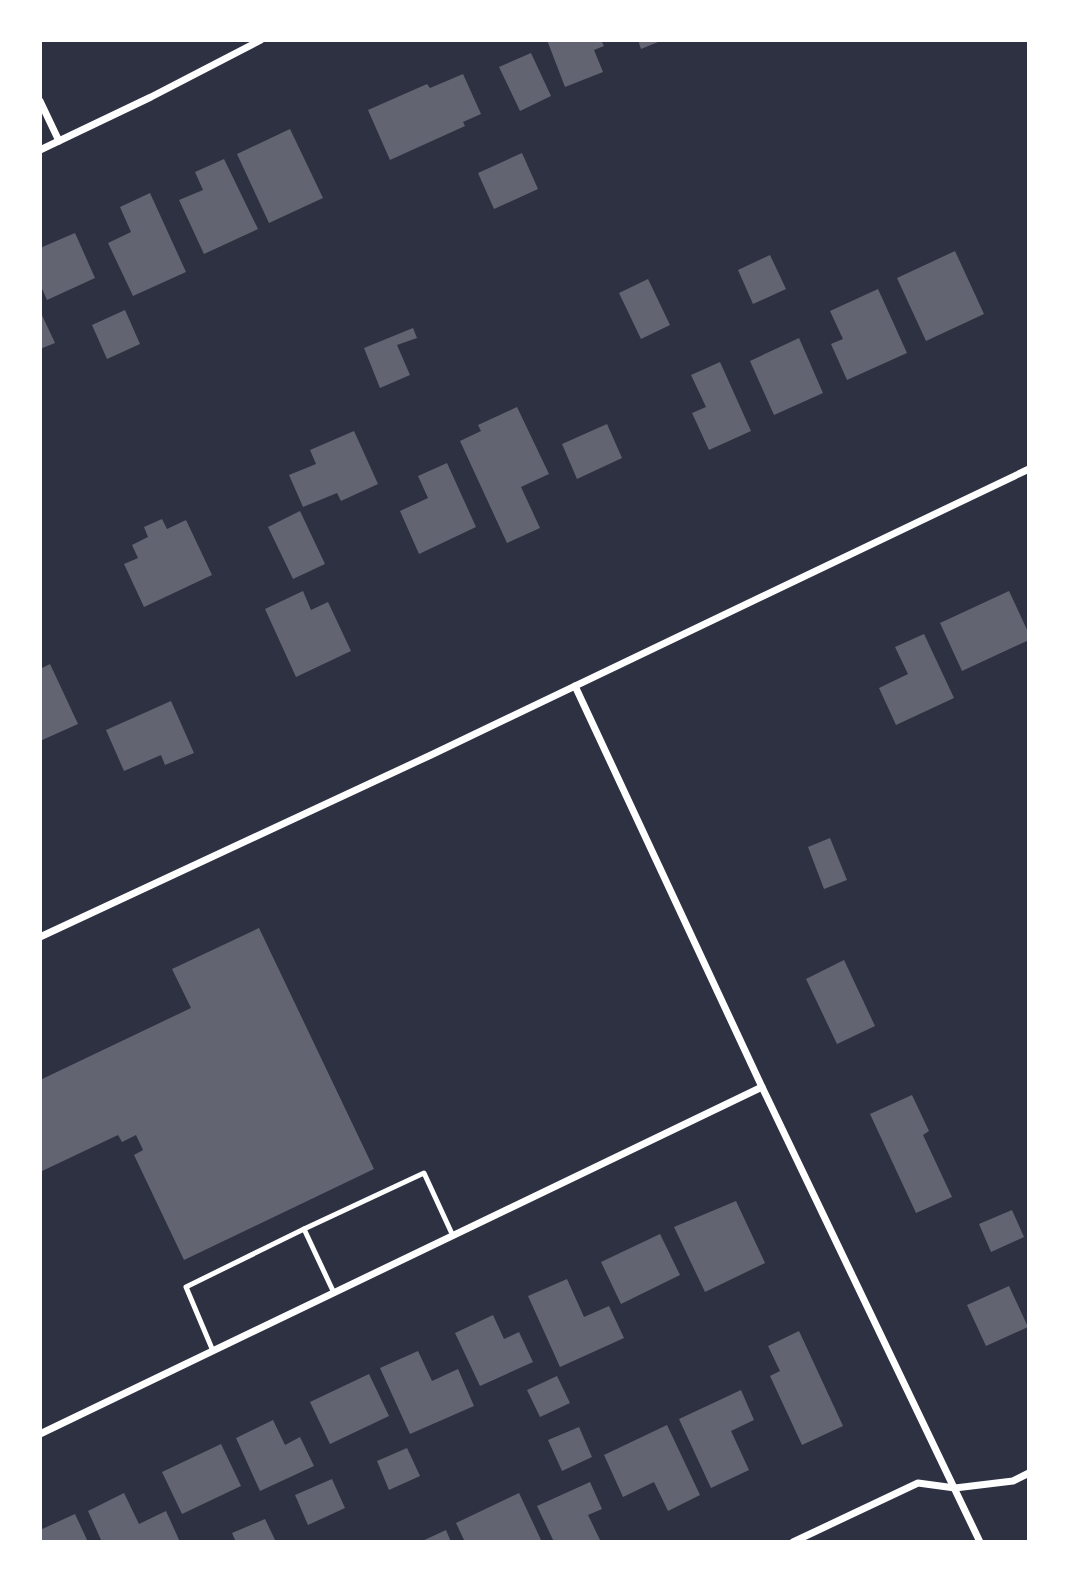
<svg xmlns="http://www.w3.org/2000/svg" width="1069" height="1582" font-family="Cabin,sans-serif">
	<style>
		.building { fill: #626471 }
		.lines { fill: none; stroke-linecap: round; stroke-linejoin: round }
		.service { stroke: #fff; stroke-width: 5 }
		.minor { stroke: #fff; stroke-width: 7 }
	</style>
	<rect width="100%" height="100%" fill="#2d3142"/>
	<g class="building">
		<path d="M547,40H601L604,46L594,50L603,72L565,87Z"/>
		<path d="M638,40H663L641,49Z"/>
		<path d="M531,53L551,96L520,111L499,67Z"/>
		<path d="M463,74L481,114L463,122L465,126L390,160L368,110L427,84L430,88Z"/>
		<path d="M290,129L323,198L269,223L237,154Z"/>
		<path d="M522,153L538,189L494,209L478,173Z"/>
		<path d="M224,159L258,229L204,254L179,200L203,190L195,172Z"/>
		<path d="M150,193L186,272L133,296L108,243L131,232L120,207Z"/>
		<path d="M75,233L95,278L47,300L40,284V248Z"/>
		<path d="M955,251L984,314L926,341L897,278Z"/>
		<path d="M770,255L786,289L753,304L738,270Z"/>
		<path d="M648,279L670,325L641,339L619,293Z"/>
		<path d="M878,289L907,353L847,380L831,344L843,339L830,311Z"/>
		<path d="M125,310L140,344L107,359L92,325Z"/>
		<path d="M40,311L55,343L40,349Z"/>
		<path d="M413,328L417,338L397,345L410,375L380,388L364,348Z"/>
		<path d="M799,338L823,393L774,415L750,361Z"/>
		<path d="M720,362L751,431L709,450L692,413L706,407L691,375Z"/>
		<path d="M517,407L549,474L521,487L540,528L507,543L460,441L481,431L478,425Z"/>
		<path d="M607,424L622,458L577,479L562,444Z"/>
		<path d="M354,431L378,484L341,501L337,493L303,507L289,475L316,464L310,450Z"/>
		<path d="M447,463L476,527L419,554L400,511L428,498L418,476Z"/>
		<path d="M300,511L325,564L293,579L268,527Z"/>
		<path d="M162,519L167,529L186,520L212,575L144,607L124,564L138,558L132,545L148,537L144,527Z"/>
		<path d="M303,591L311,610L328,602L351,651L296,677L265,609Z"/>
		<path d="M1009,591L1029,634V640L962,671L940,623Z"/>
		<path d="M924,634L954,698L896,725L879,688L908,674L895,647Z"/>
		<path d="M50,664L78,724L40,741V669Z"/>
		<path d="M171,701L194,753L165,765L161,755L124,771L106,730Z"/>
		<path d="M830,838L847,880L824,889L808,847Z"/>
		<path d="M259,928L374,1169L184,1260L134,1155L143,1150L136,1135L122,1142L118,1135L40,1172V1080L191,1008L172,969Z"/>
		<path d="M844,960L875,1026L837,1044L806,979Z"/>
		<path d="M912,1095L929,1131L923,1135L952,1197L916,1213L870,1114Z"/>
		<path d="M736,1201L765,1263L705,1292L674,1227Z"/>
		<path d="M1012,1210L1024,1237L991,1252L979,1224Z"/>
		<path d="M660,1234L680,1275L621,1304L601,1262Z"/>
		<path d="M567,1279L584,1317L609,1306L624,1338L560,1367L528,1296Z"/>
		<path d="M1009,1286L1028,1327L986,1346L967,1305Z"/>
		<path d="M493,1315L504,1339L519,1332L533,1362L480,1386L455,1333Z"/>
		<path d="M799,1331L843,1426L802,1445L770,1376L780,1371L768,1346Z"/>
		<path d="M418,1351L432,1381L458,1369L474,1406L410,1434L380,1368Z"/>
		<path d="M369,1374L389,1416L330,1444L310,1402Z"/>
		<path d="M557,1376L570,1403L540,1417L527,1390Z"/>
		<path d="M741,1390L754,1420L731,1431L749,1470L711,1488L679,1419Z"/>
		<path d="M273,1420L285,1445L300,1437L314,1466L260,1491L236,1438Z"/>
		<path d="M667,1425L700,1495L668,1511L654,1482L623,1497L604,1455Z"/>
		<path d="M579,1427L592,1457L562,1471L548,1440Z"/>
		<path d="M221,1444L241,1486L182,1514L162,1472Z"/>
		<path d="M407,1448L420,1476L389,1490L377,1461Z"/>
		<path d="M332,1479L345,1508L308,1525L295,1495Z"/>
		<path d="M590,1482L602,1509L588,1515L600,1540L554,1542L537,1506Z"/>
		<path d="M124,1493L139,1524L166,1511L180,1542H102L88,1511Z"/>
		<path d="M519,1493L542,1542H465L456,1523Z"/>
		<path d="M75,1514L88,1542H40V1530Z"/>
		<path d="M265,1519L276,1542H236L232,1533Z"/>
		<path d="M446,1530L451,1542H420Z"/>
	</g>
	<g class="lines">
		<g class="service">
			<path d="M304,1229L334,1293"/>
			<path d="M213,1351L186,1287L304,1229L424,1173L453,1236"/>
		</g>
		<g class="minor">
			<path d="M40,101L59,141"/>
			<path d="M40,150L151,97L261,40"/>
			<path d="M575,686L762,1087L980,1542"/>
			<path d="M40,937L431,755L1029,469"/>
			<path d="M40,1434L762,1087"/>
			<path d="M793,1542L918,1483L955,1488L1013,1481L1029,1473"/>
		</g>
	</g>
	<rect width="1069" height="1582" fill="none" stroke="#ffffff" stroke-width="84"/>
</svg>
